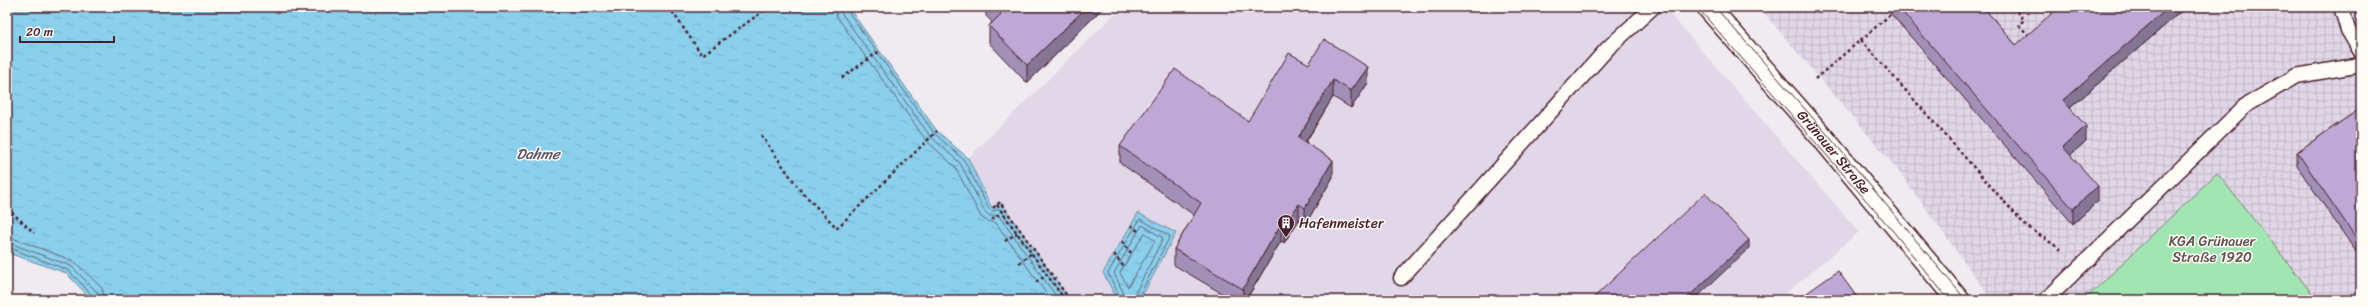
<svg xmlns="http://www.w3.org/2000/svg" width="2368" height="307" font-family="Sriracha,sans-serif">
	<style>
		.built { fill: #e1d7e8 }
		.industrial { fill: url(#industrial-grid) }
		.garden { fill: #a1e6b2; stroke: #76826e }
		.water { fill: url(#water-ripples); stroke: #70899f }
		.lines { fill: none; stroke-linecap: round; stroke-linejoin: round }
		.shore { stroke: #646578; stroke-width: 1 }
		.service-casing { stroke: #4a1f2b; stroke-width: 17 }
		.secondary-casing { stroke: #4a1f2b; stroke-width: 25 }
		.path { stroke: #4a1f2b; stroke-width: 2.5; stroke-dasharray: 3 3; stroke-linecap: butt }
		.service { stroke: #fdfcf7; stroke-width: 14 }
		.secondary { stroke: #fdfcf7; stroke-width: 22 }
		.tram { stroke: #4a1f2b; stroke-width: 1 }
		.wall { fill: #a390b8; stroke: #4a1f2b }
		.shaded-wall { fill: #857696; stroke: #4a1f2b }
		.building { fill: #bea8d6; stroke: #4a1f2b }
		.labels { text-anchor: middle; stroke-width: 3; stroke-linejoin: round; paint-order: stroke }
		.street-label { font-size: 14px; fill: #4a1f2b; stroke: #fdfcf7 }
		.poi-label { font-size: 14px; fill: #4a1f2b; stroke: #fdfcf7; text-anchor: start }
		.park-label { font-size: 14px; fill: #60514d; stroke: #fdfcf7 }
		.water-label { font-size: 15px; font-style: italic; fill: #5d5465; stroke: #fdfcf7 }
	</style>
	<defs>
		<pattern id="industrial-grid" width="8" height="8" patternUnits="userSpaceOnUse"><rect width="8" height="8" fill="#e1d7e8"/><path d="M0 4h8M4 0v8" fill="none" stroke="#c3b8c7"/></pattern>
		<pattern id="water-ripples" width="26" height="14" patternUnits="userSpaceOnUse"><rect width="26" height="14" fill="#8acfec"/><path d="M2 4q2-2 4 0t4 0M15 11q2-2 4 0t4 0" fill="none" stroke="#79b1cb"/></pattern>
	</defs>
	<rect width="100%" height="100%" fill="#f0ebf0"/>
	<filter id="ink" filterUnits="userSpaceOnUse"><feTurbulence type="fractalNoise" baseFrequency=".025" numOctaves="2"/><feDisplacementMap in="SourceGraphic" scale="8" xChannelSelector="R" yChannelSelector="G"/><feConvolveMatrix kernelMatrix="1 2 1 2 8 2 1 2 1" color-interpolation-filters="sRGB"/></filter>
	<g filter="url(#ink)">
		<path class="built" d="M1122,7H1664L1859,232L1778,300H1140L1176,233L1138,213L1103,273L1115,295L1112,300H1070L1000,202L993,208L968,158Z"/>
		<path class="industrial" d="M1759,7H2361V300H2317L2217,173L2084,300H1992L1897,169Z"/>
		<path class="garden" d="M2217,173L2317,300H2084Z"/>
		<g class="water">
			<path d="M7,7H848L937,131L968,158L992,208L1000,202L1070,300H92L66,273L11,254L7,249Z"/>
			<path d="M1138,213L1176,233L1140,300H1112L1115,295L1103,273Z"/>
		</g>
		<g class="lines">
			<g class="shore">
				<path d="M834,7L837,17L926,140L955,167L981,217L987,221L996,223L1051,300"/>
				<path d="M840,7L842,14L930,136L960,163L985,212L990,216H999L1059,300"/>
				<path d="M845,7L934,133L964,160L989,209L993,211L1000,209L1065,300"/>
				<path d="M1145,233L1155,241L1128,287L1120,273Z"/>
				<path d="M7,236L74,261L102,288L105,300"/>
				<path d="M7,242L71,266L97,292L99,300"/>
				<path d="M7,247L68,270L93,296L94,300"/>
				<path d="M1116,300L1118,293L1108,273L1140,219L1170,236L1137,300"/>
				<path d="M1122,300L1123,292L1114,273L1142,225L1163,238L1132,300"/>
			</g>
			<defs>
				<g id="service">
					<path d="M2341,7L2348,30L2361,52"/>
					<path d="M1401,278L1608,48L1653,7"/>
					<path d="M2046,300L2245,106L2296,76L2361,65"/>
				</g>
				<g id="secondary">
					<path id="s1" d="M1708,7L1822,137L1958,300"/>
				</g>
			</defs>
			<use href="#service" class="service-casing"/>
			<use href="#secondary" class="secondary-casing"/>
			<g class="path">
				<path d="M669,7L702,55L769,7"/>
				<path d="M2013,7L2024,20L2019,25L2029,36"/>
				<path d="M1861,40L2025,225L2063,251"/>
				<path d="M842,78L881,50"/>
				<path d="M1815,79L1891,14"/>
				<path d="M761,135L800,190L837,228L937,131"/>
				<path d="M997,205L1065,300"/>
				<path d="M7,208L34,233"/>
				<path d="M993,208L1000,202L1070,300"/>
				<path d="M992,220L1002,212"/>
				<path d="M1131,225L1140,233"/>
				<path d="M1005,241L1017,233"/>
				<path d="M1122,241L1131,253"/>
				<path d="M1114,254L1123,266"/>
				<path d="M1019,263L1032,253"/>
				<path d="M1036,282L1047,275"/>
				<path d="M1418,294L1428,300"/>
				<path d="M1055,300L1062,295"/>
			</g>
			<use href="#service" class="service"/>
			<use href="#secondary" class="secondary"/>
			<g class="tram">
				<path d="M1697,7L1892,230L1949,300"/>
				<path d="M1715,7L1827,134L1966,300"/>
			</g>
		</g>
		<g class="wall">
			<path d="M986,7H1104L1027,83L989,43V26L992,22L986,16Z"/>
			<path d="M1885,7H1983L2016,45L2186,7L2070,108L2086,141L2070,155L2098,201L2073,224Z"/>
			<path d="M1309,64L1368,83L1351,108L1333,97L1306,142L1333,177L1305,225L1299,220L1284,243L1281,241L1246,300H1233L1174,265V249L1194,215L1120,163V146L1248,121Z"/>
			<path d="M2361,108V259L2297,166V152Z"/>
		</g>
		<g class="shaded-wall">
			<path d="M1087,7H1104L1027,83V65Z"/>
			<path d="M2169,7H2186L2063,114V100Z"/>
			<path d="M1368,67V83L1351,108V91Z"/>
			<path d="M1333,80V97L1298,154V138Z"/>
			<path d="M2086,126V141L2063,162V147Z"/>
			<path d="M1333,160V177L1305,225V208Z"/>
			<path d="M2098,186V201L2073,224V209Z"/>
			<path d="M1299,204V220L1284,243V226Z"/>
			<path d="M1281,224V241L1246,300H1243V289Z"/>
			<path d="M1749,240V248L1694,300H1685Z"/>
		</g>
		<g class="building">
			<path d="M994,7H1087L1027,65L989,26L1001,14Z"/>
			<path d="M1898,7H1983L2016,45L2059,7H2169L2063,100L2086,126L2063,147L2098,186L2073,209Z"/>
			<path d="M1324,39L1368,67L1351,91L1333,80L1298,138L1333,160L1305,208L1299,204L1284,226L1281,224L1243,289L1174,249L1201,203L1120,146L1175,69L1248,121L1289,53L1309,64Z"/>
			<path d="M2361,108V245L2297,152Z"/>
			<path d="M1705,193L1749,240L1685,300H1591Z"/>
			<path d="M1838,271L1859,300H1797Z"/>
		</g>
	</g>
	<defs>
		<symbol id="building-pin" viewBox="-11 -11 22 30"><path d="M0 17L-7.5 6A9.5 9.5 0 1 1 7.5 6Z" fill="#4a1f2b" stroke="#fdfcf7"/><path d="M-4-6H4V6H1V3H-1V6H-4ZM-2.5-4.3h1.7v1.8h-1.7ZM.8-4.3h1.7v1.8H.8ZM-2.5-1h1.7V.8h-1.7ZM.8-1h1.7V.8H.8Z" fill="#fff"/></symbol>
	</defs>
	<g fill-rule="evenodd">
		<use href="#building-pin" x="1276" y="213" width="20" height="27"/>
	</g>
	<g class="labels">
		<g class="street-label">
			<text dy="5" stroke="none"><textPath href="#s1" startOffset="192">Grünauer Straße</textPath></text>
		</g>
		<g class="poi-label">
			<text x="1299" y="228">Hafenmeister</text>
		</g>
		<g class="park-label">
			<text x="2212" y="246">KGA Grünauer<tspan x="2212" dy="16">Straße 1920</tspan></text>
		</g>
		<g class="water-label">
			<text x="538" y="159">Dahme</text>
		</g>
	</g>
	<rect width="2368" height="307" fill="none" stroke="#fdfcf7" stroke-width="24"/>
	<rect x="12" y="12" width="2344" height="283" fill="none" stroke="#4a1f2b" stroke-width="1.5" filter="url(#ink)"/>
	<path d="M20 36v6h94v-6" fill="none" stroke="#4a1f2b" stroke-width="2"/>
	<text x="26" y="36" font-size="12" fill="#4a1f2b" stroke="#fdfcf7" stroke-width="3" paint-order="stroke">20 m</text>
</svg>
